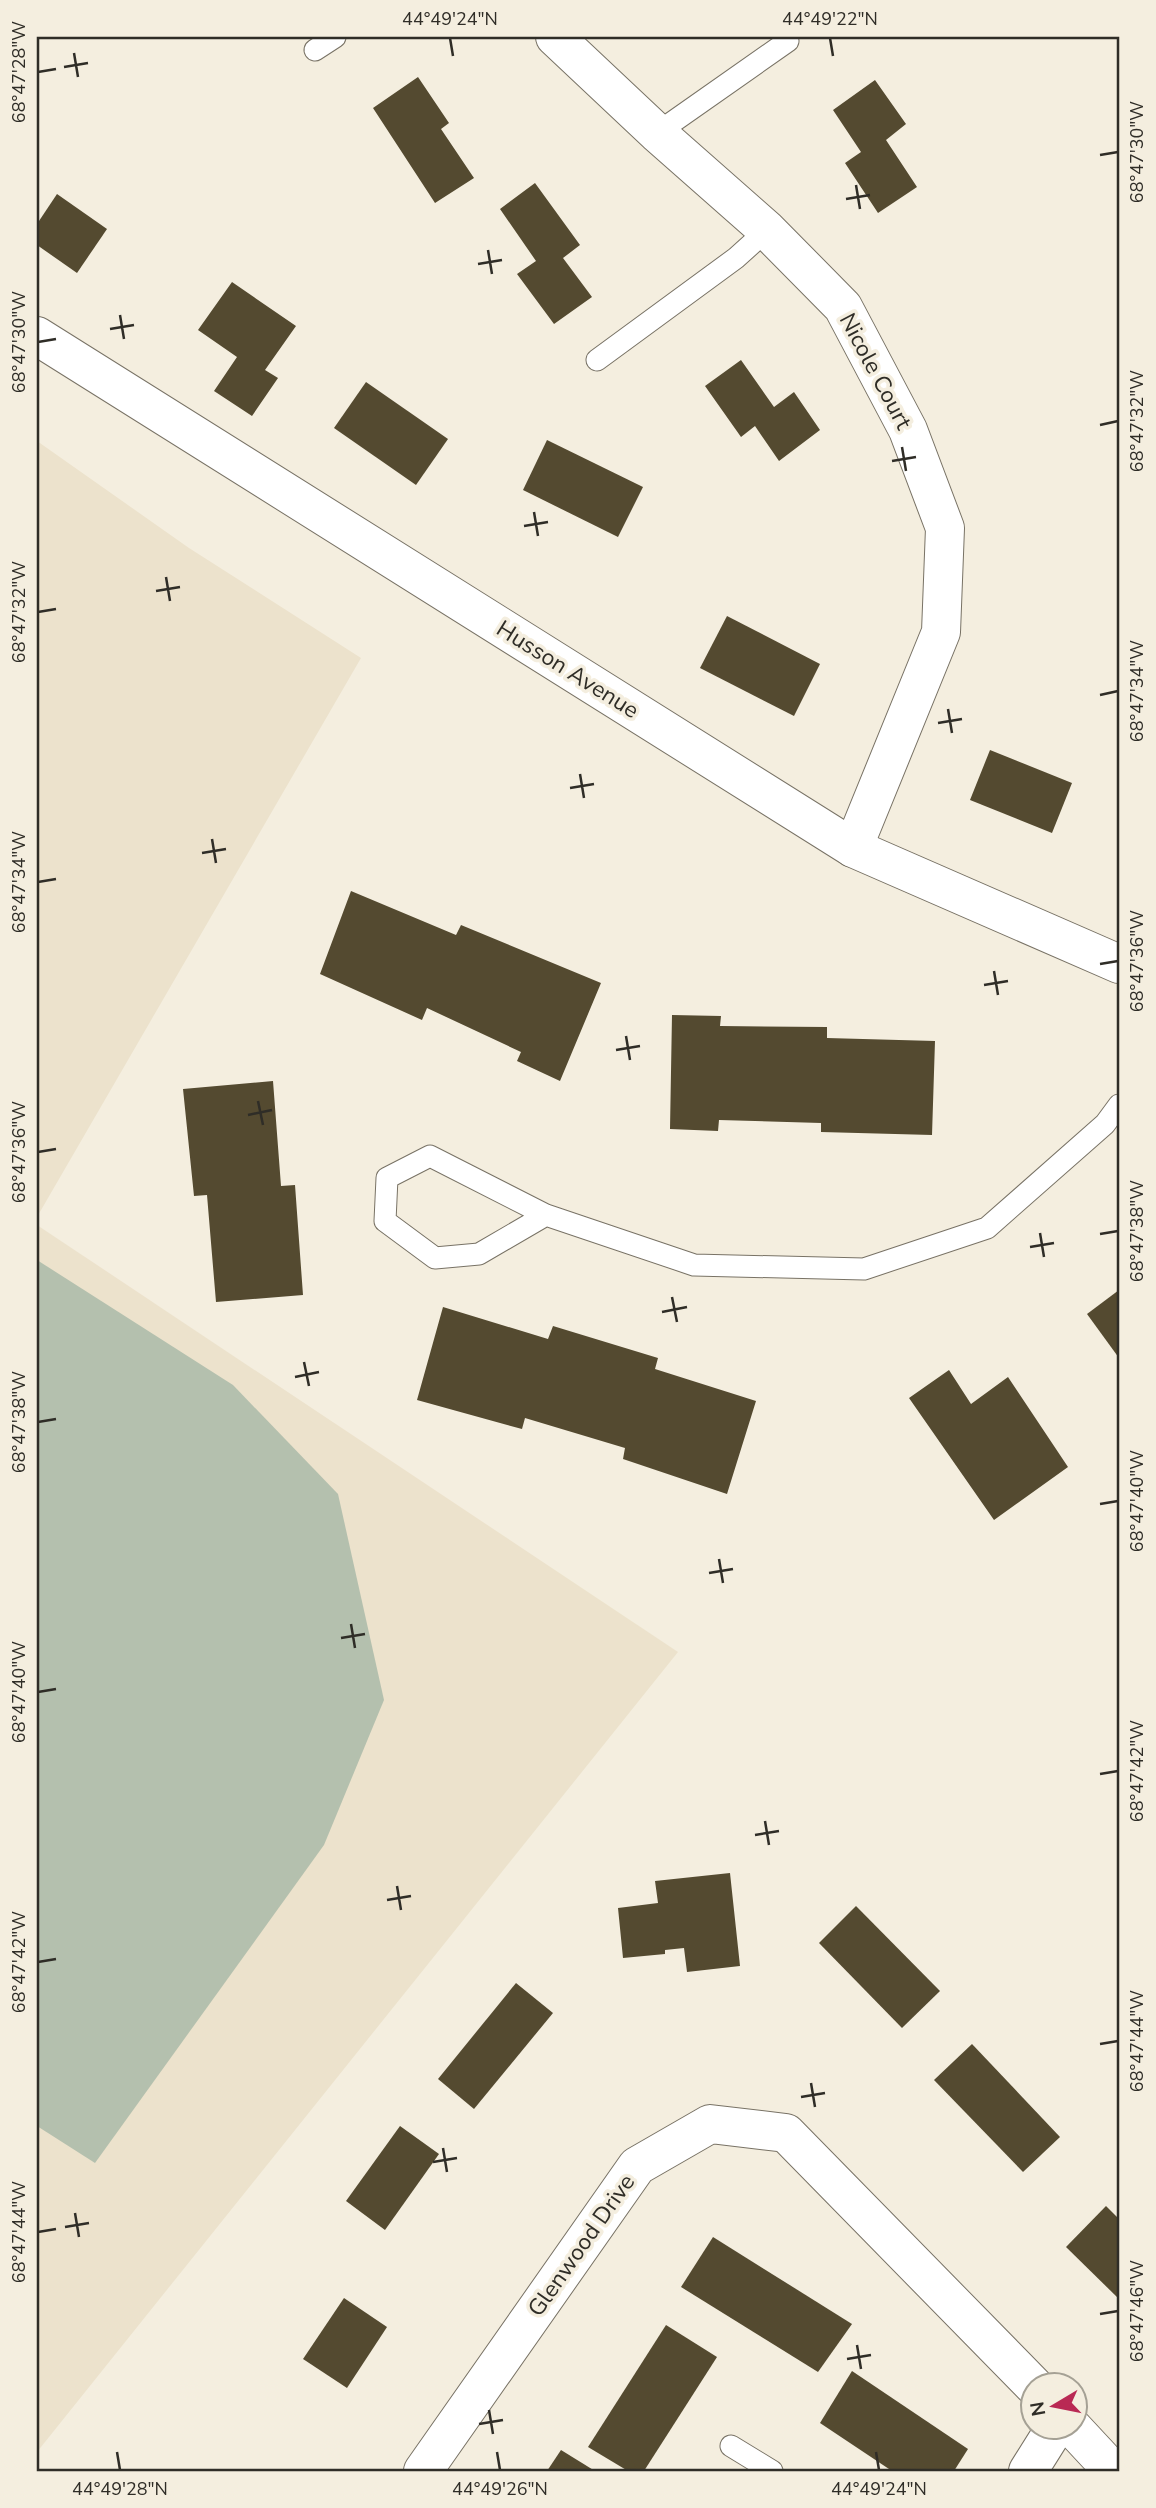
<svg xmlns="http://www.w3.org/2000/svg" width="1156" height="2508" font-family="'Nunito Sans',sans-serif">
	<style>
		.built { fill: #ece2cc }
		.grass { fill: #b4c0ae }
		.building { fill: #544a30 }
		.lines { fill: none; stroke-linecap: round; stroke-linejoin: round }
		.lane-casing { stroke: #787265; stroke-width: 23 }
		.street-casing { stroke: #787265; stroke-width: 40 }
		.lane { stroke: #fff; stroke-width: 21 }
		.street { stroke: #fff; stroke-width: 38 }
		.ticks { fill: none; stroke: #2f2d27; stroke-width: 2.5 }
		.labels { text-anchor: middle; stroke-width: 7; stroke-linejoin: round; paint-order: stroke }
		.street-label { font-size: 23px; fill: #2f2d27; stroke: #f4eedf }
		.neatline { fill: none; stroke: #2f2d27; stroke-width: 2.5 }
		.ticks-label { font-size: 18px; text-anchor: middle; fill: #2f2d27 }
	</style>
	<rect width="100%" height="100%" fill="#f4eedf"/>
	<g class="built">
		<path d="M37,441L189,548L361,658L37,1217Z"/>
		<path d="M37,1225L678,1652L37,2452Z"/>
	</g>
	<path class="grass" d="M37,1260L233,1385L338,1494L384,1700L324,1845L95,2163L37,2126Z"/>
	<g class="building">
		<path d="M418,77L449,123L441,129L474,178L435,203L373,108Z"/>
		<path d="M875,80L906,124L886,140L917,187L878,213L845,163L861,152L833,110Z"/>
		<path d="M535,183L580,245L563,258L592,297L554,324L517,274L536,261L500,209Z"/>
		<path d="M57,194L107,229L77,273L37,245V224Z"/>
		<path d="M232,282L296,326L265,370L278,378L252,416L214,391L237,357L198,330Z"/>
		<path d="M741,360L774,407L794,392L820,430L779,461L755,426L741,437L705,386Z"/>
		<path d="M366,382L448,439L416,485L334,428Z"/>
		<path d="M547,440L643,487L618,537L523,490Z"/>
		<path d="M727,616L820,664L794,716L700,668Z"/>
		<path d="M990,750L1072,783L1052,833L970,800Z"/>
		<path d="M351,891L456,935L461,925L601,983L560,1081L517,1061L521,1052L427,1008L422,1020L320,974Z"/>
		<path d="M672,1015L721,1016L720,1026L827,1027V1038L935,1041L932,1135L821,1132V1123L719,1120L718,1131L670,1129Z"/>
		<path d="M273,1081L281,1186L295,1185L303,1295L216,1302L207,1195L194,1196L183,1089Z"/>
		<path d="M1119,1290V1358L1087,1314Z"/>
		<path d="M443,1307L548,1339L553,1326L658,1358L655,1369L756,1401L727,1494L623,1459L625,1448L525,1418L522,1429L417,1400Z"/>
		<path d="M949,1370L971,1404L1008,1377L1068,1467L994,1520L909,1398Z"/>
		<path d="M730,1873L740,1966L687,1972L684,1948L665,1950V1954L623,1958L618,1908L658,1903L655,1881Z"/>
		<path d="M856,1906L940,1991L902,2028L819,1943Z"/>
		<path d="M516,1983L553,2013L474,2109L438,2079Z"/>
		<path d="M972,2044L1060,2137L1023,2172L934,2080Z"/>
		<path d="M400,2126L439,2154L385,2230L346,2201Z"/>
		<path d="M1106,2206L1119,2219V2299L1066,2247Z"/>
		<path d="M713,2237L852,2324L818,2372L681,2287Z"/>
		<path d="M344,2298L387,2327L347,2388L303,2359Z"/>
		<path d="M666,2325L717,2357L644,2471H628L588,2447Z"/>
		<path d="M852,2371L968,2449L954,2471H892L820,2423Z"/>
		<path d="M561,2450L595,2471H547Z"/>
	</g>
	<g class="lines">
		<defs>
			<g id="lane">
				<path d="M315,50L335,37"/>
				<path d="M657,133L788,41"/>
				<path d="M597,360L736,258L767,230"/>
				<path d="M546,1215L479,1254L435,1258L385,1221L387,1178L430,1156L546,1215L694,1265L864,1269L987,1228L1105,1124L1119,1105"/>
				<path d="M731,2446L772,2471"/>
			</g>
			<g id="street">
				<path d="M555,37L657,133L767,230L843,307L908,430L945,528L941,632L853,848"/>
				<path d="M37,336L853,848L1119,964"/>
				<path d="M1073,2428L1113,2471"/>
				<path d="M423,2471L637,2166L710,2124L786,2133L1034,2386"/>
				<path d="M1028,2471L1055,2428"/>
			</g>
		</defs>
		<use href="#lane" class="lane-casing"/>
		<use href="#street" class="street-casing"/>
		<use href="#lane" class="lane"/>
		<use href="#street" class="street"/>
	</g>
	<path class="ticks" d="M450,38L453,56M830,38L833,56M74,53L78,77M64,67L88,63M38,72L56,69M1100,155L1118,152M856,185L860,209M846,199L870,195M488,250L492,274M478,264L502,260M120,315L124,339M110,329L134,325M38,342L56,339M1100,425L1118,421M902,447L906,471M892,461L916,457M534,512L538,536M524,526L548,522M166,577L170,601M156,591L180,587M38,612L56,609M1100,695L1118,691M948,709L952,733M938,723L962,719M580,774L584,798M570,788L594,784M212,839L216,863M202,853L226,849M38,882L56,879M1100,964L1118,961M994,971L998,995M984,985L1008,981M626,1036L630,1060M616,1050L640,1046M258,1101L263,1125M248,1115L272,1110M38,1152L56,1149M1040,1233L1044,1257M1100,1234L1118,1231M1030,1247L1054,1243M672,1297L677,1322M662,1312L687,1307M304,1362L309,1386M295,1377L319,1372M38,1422L56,1419M1100,1504L1118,1501M719,1559L723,1583M709,1573L733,1569M351,1624L355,1648M341,1638L365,1634M38,1692L56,1689M1100,1774L1118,1771M765,1821L769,1845M755,1835L779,1831M397,1886L401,1910M387,1900L411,1896M38,1962L56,1959M1100,2044L1118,2041M811,2083L815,2107M801,2097L825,2093M443,2148L447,2172M433,2162L457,2158M75,2213L79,2237M65,2227L89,2223M38,2232L56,2229M1100,2314L1118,2311M857,2345L861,2369M847,2359L871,2355M489,2410L493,2434M479,2424L503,2420M117,2452L120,2470M497,2452L500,2470M876,2452L879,2470"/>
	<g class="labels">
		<g class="street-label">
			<text transform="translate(876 371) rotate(62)" y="8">Nicole Court</text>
			<text transform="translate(568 669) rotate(32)" y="8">Husson Avenue</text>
			<text transform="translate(581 2245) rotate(-55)" y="8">Glenwood Drive</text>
		</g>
	</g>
	<rect width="1156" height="2508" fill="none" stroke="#f4eedf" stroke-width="77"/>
	<g transform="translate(1054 2406) rotate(260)"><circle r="33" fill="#f4eedf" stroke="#a5a195" stroke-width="2"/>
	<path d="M0-5L12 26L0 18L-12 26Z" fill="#b92954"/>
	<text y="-10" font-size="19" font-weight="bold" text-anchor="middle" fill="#2f2d27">N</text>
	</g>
	<rect x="38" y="38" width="1080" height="2432" class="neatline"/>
	<g class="ticks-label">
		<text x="450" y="25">44°49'24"N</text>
		<text x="830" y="25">44°49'22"N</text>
		<text transform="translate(19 72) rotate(-90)" y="6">68°47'28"W</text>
		<text transform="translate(1137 152) rotate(-90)" y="6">68°47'30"W</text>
		<text transform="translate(19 342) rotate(-90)" y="6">68°47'30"W</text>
		<text transform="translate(1137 421) rotate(-90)" y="6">68°47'32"W</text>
		<text transform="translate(19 612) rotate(-90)" y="6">68°47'32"W</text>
		<text transform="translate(1137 691) rotate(-90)" y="6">68°47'34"W</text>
		<text transform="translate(19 882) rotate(-90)" y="6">68°47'34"W</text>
		<text transform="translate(1137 961) rotate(-90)" y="6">68°47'36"W</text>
		<text transform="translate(19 1152) rotate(-90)" y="6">68°47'36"W</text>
		<text transform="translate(1137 1231) rotate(-90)" y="6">68°47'38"W</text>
		<text transform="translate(19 1422) rotate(-90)" y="6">68°47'38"W</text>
		<text transform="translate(1137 1501) rotate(-90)" y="6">68°47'40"W</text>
		<text transform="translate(19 1692) rotate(-90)" y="6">68°47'40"W</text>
		<text transform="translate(1137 1771) rotate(-90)" y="6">68°47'42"W</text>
		<text transform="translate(19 1962) rotate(-90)" y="6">68°47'42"W</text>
		<text transform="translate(1137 2041) rotate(-90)" y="6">68°47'44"W</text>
		<text transform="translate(19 2232) rotate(-90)" y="6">68°47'44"W</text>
		<text transform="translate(1137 2311) rotate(-90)" y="6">68°47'46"W</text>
		<text x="120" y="2495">44°49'28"N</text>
		<text x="500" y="2495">44°49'26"N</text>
		<text x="879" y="2495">44°49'24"N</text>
	</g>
</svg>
